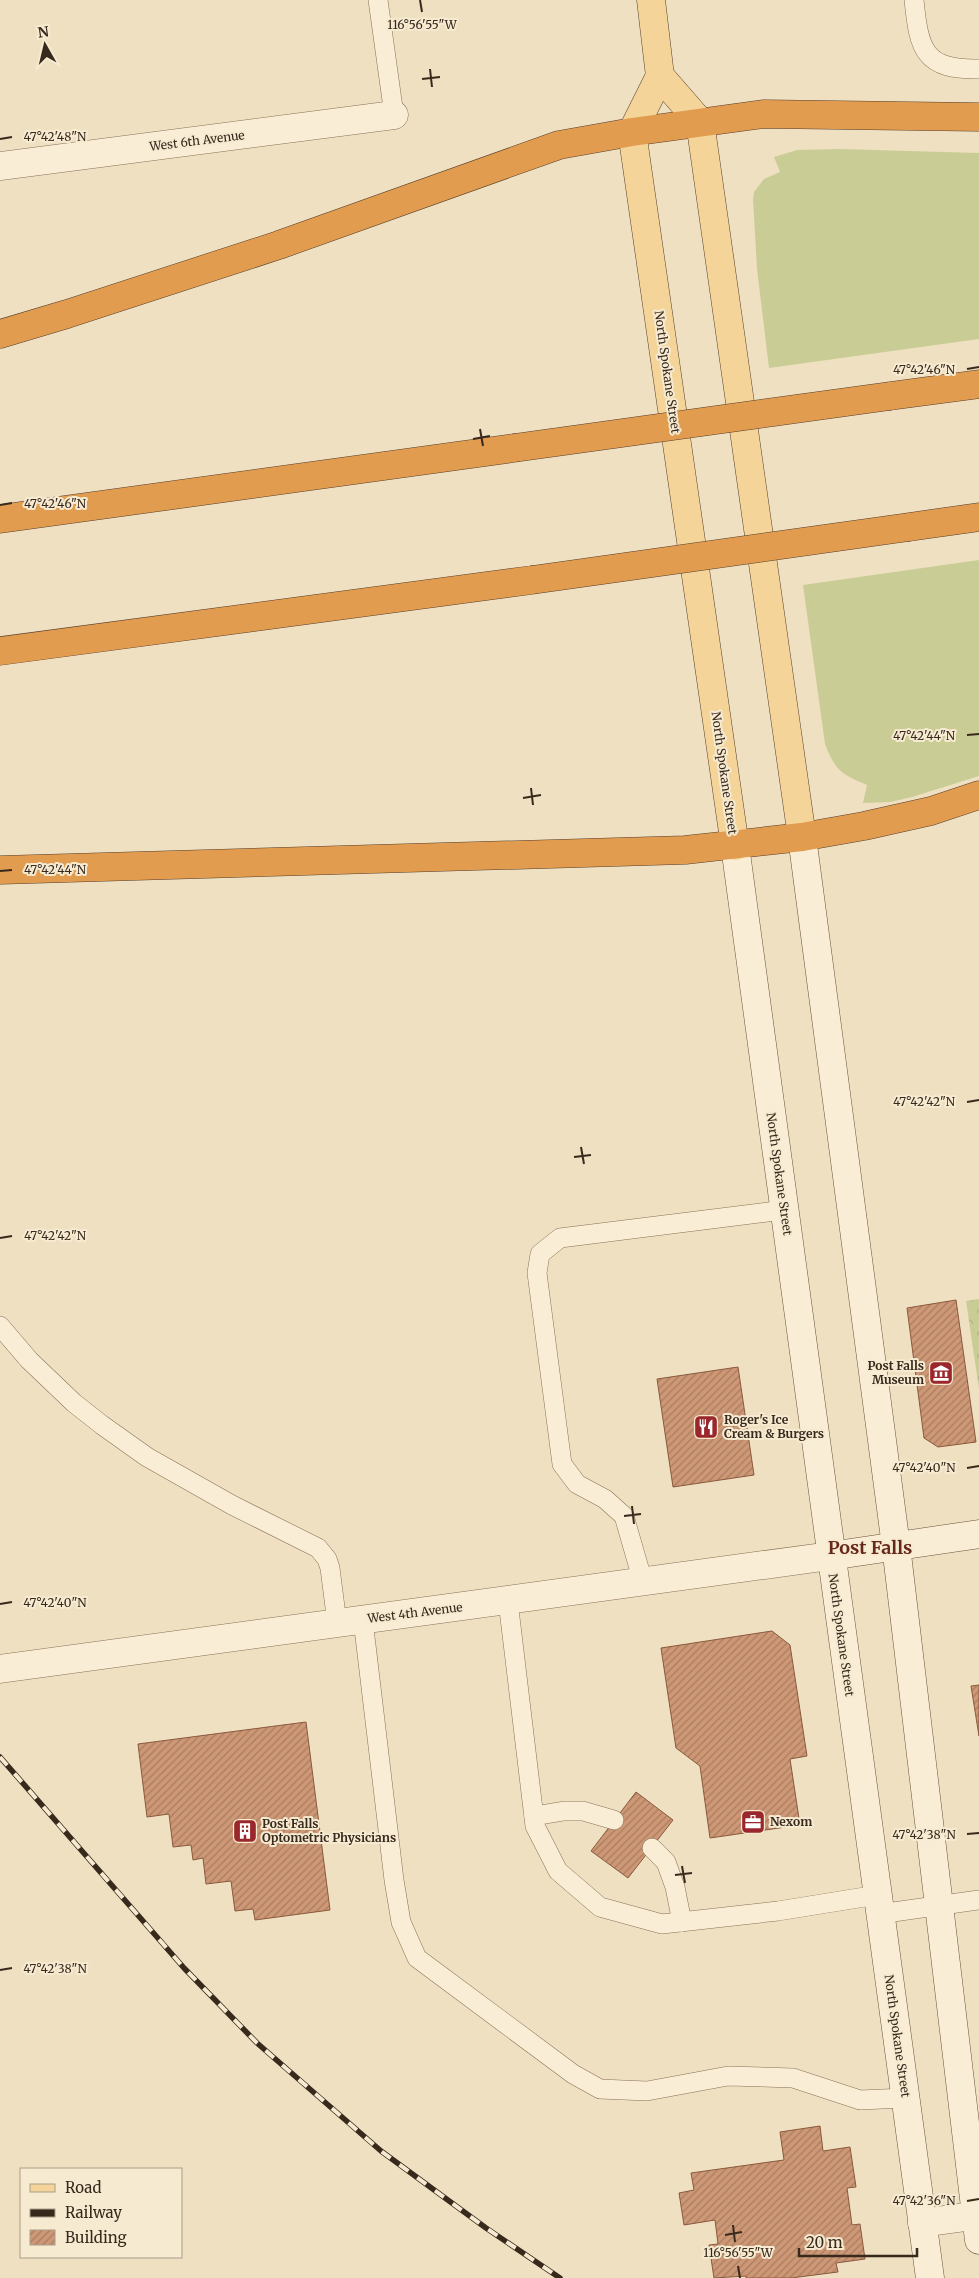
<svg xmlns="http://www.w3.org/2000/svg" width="979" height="2278" font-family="Merriweather,serif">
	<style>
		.grass { fill: #c9cd95 }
		.park { fill: url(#park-crowns) }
		.building { fill: url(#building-hatch); stroke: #89593d }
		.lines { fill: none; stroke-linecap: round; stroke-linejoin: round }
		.lane-casing { stroke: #897158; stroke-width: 20 }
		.street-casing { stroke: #897158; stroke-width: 29 }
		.secondary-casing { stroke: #6b523c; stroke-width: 29 }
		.primary-casing { stroke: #573f2d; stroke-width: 29 }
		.highway-casing { stroke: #573f2d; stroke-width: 29 }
		.lane { stroke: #faedd5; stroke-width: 19 }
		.street { stroke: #faedd5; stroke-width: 28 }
		.secondary { stroke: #faedd5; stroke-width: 28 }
		.primary { stroke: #f4d498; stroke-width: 28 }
		.highway { stroke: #e19c4f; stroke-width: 28 }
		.rail-casing { stroke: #38291d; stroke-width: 5.5 }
		.rail { stroke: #f6ead1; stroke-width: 4; stroke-dasharray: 11; stroke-linecap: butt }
		.highway-bridge-casing { stroke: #573f2d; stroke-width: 29; stroke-linecap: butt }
		.highway-bridge { stroke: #e19c4f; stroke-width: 28 }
		.ticks { fill: none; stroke: #38291d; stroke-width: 2 }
		.labels { text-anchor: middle; stroke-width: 4; stroke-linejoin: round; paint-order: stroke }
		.street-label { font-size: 12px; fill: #38291d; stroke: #f6ead1 }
		.poi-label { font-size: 12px; font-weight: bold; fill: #38291d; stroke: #f6ead1; text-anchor: start }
		.district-label { font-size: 18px; font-weight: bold; fill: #66281b; stroke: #f6ead1 }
		.ticks-label { font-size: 12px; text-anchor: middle; fill: #38291d; stroke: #f6ead1; stroke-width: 4; stroke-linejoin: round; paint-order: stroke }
	</style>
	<defs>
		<pattern id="park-crowns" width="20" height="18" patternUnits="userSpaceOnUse" patternTransform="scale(1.25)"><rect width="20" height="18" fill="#c9cd95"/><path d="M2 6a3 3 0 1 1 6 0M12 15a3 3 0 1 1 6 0" fill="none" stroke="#adb080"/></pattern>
		<pattern id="building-hatch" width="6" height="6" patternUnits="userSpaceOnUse" patternTransform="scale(1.25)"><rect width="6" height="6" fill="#ce9876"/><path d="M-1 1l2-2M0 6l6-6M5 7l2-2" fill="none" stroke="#a87c60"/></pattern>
	</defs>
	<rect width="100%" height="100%" fill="#efe0c1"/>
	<g class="grass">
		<path d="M840,149L979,153V339L769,368L757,269L753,199L754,192L764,179L780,172L774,157L797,150Z"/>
		<path d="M979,560V776L912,797L890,802L863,803L867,785C841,774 835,770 825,744L803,585Z"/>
	</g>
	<path class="park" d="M979,1299V1389L966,1301Z"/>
	<g class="building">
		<path d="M956,1300L976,1442L938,1447L924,1438L907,1308Z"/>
		<path d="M738,1367L754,1475L673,1487L657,1379Z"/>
		<path d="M772,1631L790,1645L807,1756L790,1759L800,1825L710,1838L700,1766L676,1748L661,1648Z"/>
		<path d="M979,1685V1736L971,1686Z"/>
		<path d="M306,1722L330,1910L255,1920L253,1909L235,1911L231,1881L206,1884L203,1858L193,1860L191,1845L173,1847L169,1814L147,1817L138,1744Z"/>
		<path d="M636,1792L673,1820L628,1878L591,1851Z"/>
		<path d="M820,2126L823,2151L850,2147L856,2187L847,2188L852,2225L860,2224L865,2259L836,2263L838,2272L791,2278H746V2276L714,2278L709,2245L718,2244L715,2220L684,2225L679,2193L694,2190L691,2173L784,2160L780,2132Z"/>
	</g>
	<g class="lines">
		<defs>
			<g id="lane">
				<path d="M378,0L394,115"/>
				<path d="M914,0C919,50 924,70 979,69"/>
				<path d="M0,1326L29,1360L74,1403L102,1425L147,1457L232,1505L318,1548L327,1559L330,1568L337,1623"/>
				<path d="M643,1582L624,1516L605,1499L577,1484L562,1464L537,1273L540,1254L560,1238L784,1210"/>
				<path d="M508,1601L535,1826L558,1871L600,1907L662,1924L778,1911L877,1895"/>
				<path d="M363,1620L394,1880L401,1922L417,1958L573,2074L600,2089L647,2091L728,2076L793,2078L860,2100L905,2098"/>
				<path d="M534,1816L564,1811H583L614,1820"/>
				<path d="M652,1848L666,1862L675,1887L682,1922"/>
				<path d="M879,1914L979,1900"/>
			</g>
			<g id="street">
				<path d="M0,166L394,115"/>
				<path d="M0,1669L830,1556"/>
				<path d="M922,2223L979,2215"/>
			</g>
			<g id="secondary">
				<path d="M802,837L896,1546L979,2240"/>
				<path d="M735,846L930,2278"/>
				<path d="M830,1556L979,1534"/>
			</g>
			<g id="primary">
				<path d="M651,0L660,76L700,122L802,837"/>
				<path d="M660,76L632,132L735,846"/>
			</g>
			<g id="highway">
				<path d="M0,334L67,314L279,245L559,145L632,132L763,114L979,117"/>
				<path d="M890,396L979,384"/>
				<path d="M0,519L514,448"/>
				<path d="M909,527L979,517"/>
				<path d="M0,651L532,580"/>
				<path d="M0,870L685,850L802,837L864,826L931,811L979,795"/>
			</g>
		</defs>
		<use href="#lane" class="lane-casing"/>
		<use href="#street" class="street-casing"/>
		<use href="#secondary" class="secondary-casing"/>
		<use href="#primary" class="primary-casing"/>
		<use href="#highway" class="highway-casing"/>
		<use href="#lane" class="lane"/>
		<use href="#street" class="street"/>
		<use href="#secondary" class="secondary"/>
		<use href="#primary" class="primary"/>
		<use href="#highway" class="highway"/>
		<defs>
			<path id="rail" d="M0,1757L184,1968L257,2043L381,2151L486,2228L560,2278"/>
		</defs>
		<use href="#rail" class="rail-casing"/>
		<use href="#rail" class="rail"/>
		<defs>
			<g id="highway-bridge">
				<path d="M514,448L890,396"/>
				<path d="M532,580L909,527"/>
			</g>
		</defs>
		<use href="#highway-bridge" class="highway-bridge-casing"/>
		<use href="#highway-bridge" class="highway-bridge"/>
	</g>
	<path class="ticks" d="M420,0L422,12M430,69L432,87M422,79L440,77M0,139L12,137M967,369L979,367M480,429L483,446M473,439L490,436M0,505L12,503M967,735L979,734M531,788L533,805M523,798L541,795M0,871L12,870M967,1102L979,1100M581,1147L584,1164M574,1157L591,1155M0,1238L12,1236M967,1468L979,1466M632,1506L634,1524M624,1516L641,1514M0,1604L12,1602M967,1834L979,1833M682,1866L685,1883M675,1875L692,1873M0,1970L12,1968M967,2201L979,2199M733,2225L735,2242M725,2235L742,2232M738,2266L740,2278"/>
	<defs>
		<symbol id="museum-square" viewBox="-11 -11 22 22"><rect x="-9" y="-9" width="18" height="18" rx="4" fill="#9a272b" stroke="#f6ead1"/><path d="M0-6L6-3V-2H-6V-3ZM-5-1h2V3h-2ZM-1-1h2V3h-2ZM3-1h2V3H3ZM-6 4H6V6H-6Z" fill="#fff"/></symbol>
		<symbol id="restaurant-square" viewBox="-11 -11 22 22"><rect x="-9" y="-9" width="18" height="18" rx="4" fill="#9a272b" stroke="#f6ead1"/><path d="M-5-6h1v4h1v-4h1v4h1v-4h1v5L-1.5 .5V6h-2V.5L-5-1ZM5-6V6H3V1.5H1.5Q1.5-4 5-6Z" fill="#fff"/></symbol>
		<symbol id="office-square" viewBox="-11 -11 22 22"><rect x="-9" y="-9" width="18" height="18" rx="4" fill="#9a272b" stroke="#f6ead1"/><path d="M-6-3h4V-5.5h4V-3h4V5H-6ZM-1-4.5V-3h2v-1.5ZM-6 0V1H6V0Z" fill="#fff"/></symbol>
		<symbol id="building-square" viewBox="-11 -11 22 22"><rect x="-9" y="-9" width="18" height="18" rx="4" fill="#9a272b" stroke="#f6ead1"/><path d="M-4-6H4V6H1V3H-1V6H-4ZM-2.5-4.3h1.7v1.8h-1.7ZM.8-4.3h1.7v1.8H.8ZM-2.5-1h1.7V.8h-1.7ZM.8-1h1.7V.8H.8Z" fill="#fff"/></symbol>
	</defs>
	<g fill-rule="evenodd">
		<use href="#museum-square" x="927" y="1359" width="28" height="28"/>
		<use href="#restaurant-square" x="692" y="1413" width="28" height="28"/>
		<use href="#office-square" x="739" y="1808" width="28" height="28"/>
		<use href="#building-square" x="231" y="1817" width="28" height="28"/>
	</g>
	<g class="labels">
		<g class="street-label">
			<text transform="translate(197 141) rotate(-7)" y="4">West 6th Avenue</text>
			<text transform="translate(667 372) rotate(82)" y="4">North Spokane Street</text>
			<text transform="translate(724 773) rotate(82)" y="4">North Spokane Street</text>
			<text transform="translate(779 1174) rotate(82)" y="4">North Spokane Street</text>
			<text transform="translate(415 1613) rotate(-7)" y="4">West 4th Avenue</text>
			<text transform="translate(841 1635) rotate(82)" y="4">North Spokane Street</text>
			<text transform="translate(897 2036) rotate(82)" y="4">North Spokane Street</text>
		</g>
		<g class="poi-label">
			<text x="924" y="1370" text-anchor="end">Post Falls<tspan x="924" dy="14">Museum</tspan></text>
			<text x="724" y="1424">Roger's Ice<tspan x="724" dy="14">Cream &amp; Burgers</tspan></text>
			<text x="770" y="1826">Nexom</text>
			<text x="262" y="1828">Post Falls<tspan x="262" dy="14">Optometric Physicians</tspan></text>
		</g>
		<g class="district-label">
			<text x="870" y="1554">Post Falls</text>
		</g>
	</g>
	<g class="ticks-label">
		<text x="422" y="29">116°56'55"W</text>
		<text x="55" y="141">47°42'48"N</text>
		<text x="924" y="374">47°42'46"N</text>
		<text x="55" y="508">47°42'46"N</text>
		<text x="924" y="740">47°42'44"N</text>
		<text x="55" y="874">47°42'44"N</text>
		<text x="924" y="1106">47°42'42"N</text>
		<text x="55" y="1240">47°42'42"N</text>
		<text x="924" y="1472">47°42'40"N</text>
		<text x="55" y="1607">47°42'40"N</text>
		<text x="924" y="1839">47°42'38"N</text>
		<text x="55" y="1973">47°42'38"N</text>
		<text x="924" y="2205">47°42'36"N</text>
		<text x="738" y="2257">116°56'55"W</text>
	</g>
	<rect x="20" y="2168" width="162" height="90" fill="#f6ead1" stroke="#aa9d89"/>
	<rect x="30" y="2184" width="25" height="8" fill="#f4d498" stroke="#aa9d89"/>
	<text x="65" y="2193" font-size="15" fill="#38291d">Road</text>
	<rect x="30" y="2209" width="25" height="8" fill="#38291d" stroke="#aa9d89"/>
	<text x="65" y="2218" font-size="15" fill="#38291d">Railway</text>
	<rect x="30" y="2230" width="25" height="15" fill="url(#building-hatch)" stroke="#aa9d89"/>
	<text x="65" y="2243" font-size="15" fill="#38291d">Building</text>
	<g transform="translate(45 45) rotate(352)" stroke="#f6ead1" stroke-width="4" paint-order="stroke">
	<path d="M0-4L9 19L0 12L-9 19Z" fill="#38291d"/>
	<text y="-8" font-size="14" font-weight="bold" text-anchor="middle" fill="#38291d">N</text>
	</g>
	<path d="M799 2248v8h118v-8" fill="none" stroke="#38291d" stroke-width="2.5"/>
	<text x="806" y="2248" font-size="15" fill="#38291d" stroke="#f6ead1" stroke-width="4" paint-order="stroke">20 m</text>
</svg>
